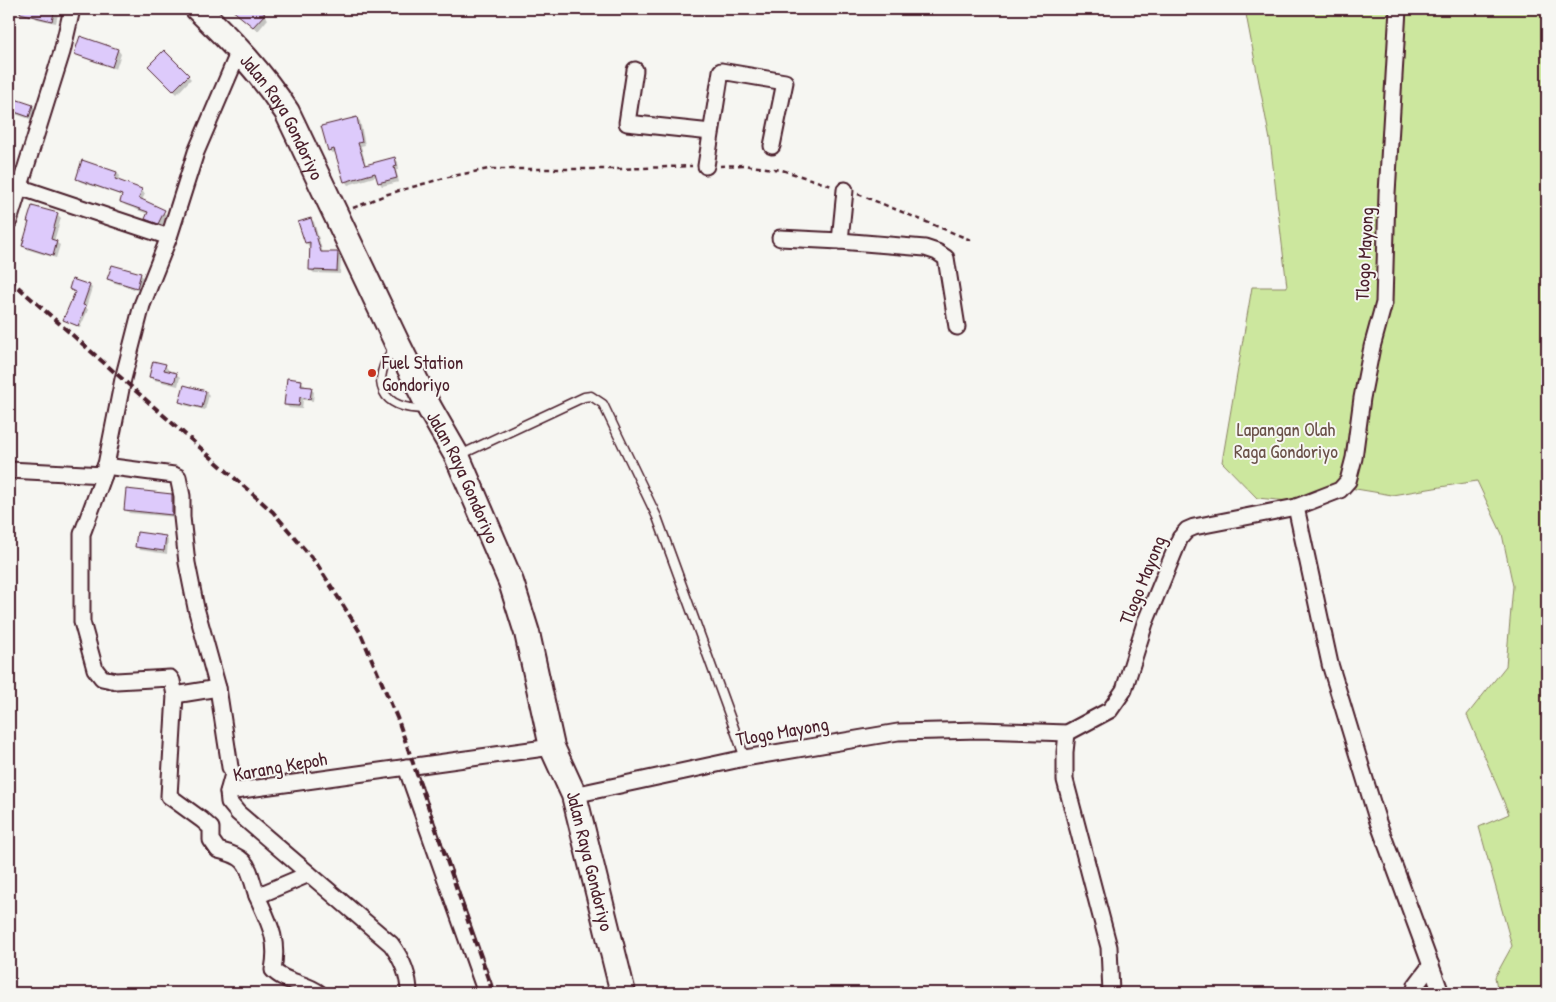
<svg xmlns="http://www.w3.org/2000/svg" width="1556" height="1002" font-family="'Patrick Hand',sans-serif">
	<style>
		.green { fill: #cce79e; stroke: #8b8364 }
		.shadow { fill: #0003 }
		.building { fill: #ddcafb; stroke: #4a1f2b }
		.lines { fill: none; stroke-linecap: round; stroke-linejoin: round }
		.service-casing { stroke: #4a1f2b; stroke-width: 11 }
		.minor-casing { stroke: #4a1f2b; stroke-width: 19 }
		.trunk-casing { stroke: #4a1f2b; stroke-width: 28 }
		.path { stroke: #4a1f2b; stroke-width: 2.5; stroke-dasharray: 5 4; stroke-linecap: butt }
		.service { stroke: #f6f6f2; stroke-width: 8 }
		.minor { stroke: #f6f6f2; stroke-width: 15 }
		.trunk { stroke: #f6f6f2; stroke-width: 24 }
		.rail { stroke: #4a1f2b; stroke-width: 4; stroke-dasharray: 8 4; stroke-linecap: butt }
		.poi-dot { fill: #c8321e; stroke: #f6f6f2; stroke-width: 2 }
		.labels { text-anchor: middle; stroke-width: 4; stroke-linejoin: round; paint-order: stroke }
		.street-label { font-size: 19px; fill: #4a1f2b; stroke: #f6f6f2 }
		.poi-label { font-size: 19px; fill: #4a1f2b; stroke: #f6f6f2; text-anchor: start }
		.park-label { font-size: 19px; fill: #6a5148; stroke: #f6f6f2 }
	</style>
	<rect width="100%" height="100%" fill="#f6f6f2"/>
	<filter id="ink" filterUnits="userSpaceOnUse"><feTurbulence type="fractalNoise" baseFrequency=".02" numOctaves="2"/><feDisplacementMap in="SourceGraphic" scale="10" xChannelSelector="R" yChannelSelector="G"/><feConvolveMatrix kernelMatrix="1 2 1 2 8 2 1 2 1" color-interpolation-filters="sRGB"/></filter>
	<g filter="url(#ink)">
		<path class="green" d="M1245,9H1547V993H1498L1495,977L1512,946L1479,827L1509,814L1467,715L1506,666L1513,586L1502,534L1477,481L1392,495L1344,487L1289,501L1257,498L1222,462L1252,287H1287L1270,140Z"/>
		<g class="shadow">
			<path d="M35,9H59L56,23L37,19L34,16Z"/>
			<path d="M233,9H257L268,19L258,31Z"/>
			<path d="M81,38L118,50L121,54L116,69L79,56L76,53Z"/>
			<path d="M164,52L191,79L177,94L150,66Z"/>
			<path d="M9,99L33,106L36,110L33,120L9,112Z"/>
			<path d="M356,118L360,121L365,145L361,146L366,166L395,159L398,162L399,170H396L399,182L382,186L379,182L377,176L348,185L345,181L336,152L332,153L329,150Z"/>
			<path d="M117,173L120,176L118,182L141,190L145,194L142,200L167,215L162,226L149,222L146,219L148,214L125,205L121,201L123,196L81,182L77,179Z"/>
			<path d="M57,214L61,218L54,241L60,245L56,258L26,249L23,245L31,223Z"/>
			<path d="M311,219L314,222L323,253H337L341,257L340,274L314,273L310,270L311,245L309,246L306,243Z"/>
			<path d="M140,274L144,278L140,291L112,282L109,279Z"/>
			<path d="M90,286L92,288L86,307L88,310L80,328L65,320L76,293L70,289Z"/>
			<path d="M165,366L168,369V372L176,374L180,377L178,386L154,380L151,377Z"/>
			<path d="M301,381L305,385L304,388L311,389L314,392L313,401L303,400L302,409L289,408L285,404Z"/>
			<path d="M206,392L209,395L205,410L184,405L181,402Z"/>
			<path d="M171,495L175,498V517L129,513L125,509Z"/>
			<path d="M165,537L168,540L167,554L140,550L137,547Z"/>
		</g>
		<g class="building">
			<path d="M21,9H55L52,21L20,13Z"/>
			<path d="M231,9H258L265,14L253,27Z"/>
			<path d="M80,36L118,49L112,67L74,54Z"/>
			<path d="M164,50L189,75L173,91L148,66Z"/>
			<path d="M9,97L33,105L29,117L9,110Z"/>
			<path d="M357,117L362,142L358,143L365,165L395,157L397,166L394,167L397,178L378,183L375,173L344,182L334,149L328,151L321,126Z"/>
			<path d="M82,160L117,172L115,179L142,189L139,198L165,210L158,224L145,219L148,212L120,202L122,195L76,179Z"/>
			<path d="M32,206L58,213L51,239L57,241L53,256L22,246L29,222H27Z"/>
			<path d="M311,218L321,252H338L337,271L309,270L310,242L305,243L298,222Z"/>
			<path d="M112,265L141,273L137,288L107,279Z"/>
			<path d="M72,279L90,285L83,305L86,306L78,326L63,320L75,292L69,289Z"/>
			<path d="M153,361L166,364L164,370L177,373L174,383L149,377Z"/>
			<path d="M287,378L302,380L301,386L312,387L310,399L300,397L299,406L284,405Z"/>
			<path d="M184,385L206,391L202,408L179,402Z"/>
			<path d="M126,489L172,494V515L124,510Z"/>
			<path d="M137,532L166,536L164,551L135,547Z"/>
		</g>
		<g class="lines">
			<defs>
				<g id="service">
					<path d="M395,346C369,383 380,409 426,409"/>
					<path d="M458,456L584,397L591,396L603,404L657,517L745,758"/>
				</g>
				<g id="minor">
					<path d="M635,70L627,123L711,132"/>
					<path d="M706,166L721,71L785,82L772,146"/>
					<path d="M19,187L169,237"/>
					<path d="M9,221L62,52L72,9"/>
					<path d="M780,238L840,241L845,190"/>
					<path d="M840,241L925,248L937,252L946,258L957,327"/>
					<path d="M105,466L174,475L178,477L182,496V517L187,563L196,608L218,688L230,767L233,774L228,792"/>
					<path d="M9,470L104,475"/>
					<path d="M1296,507L1330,664L1378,822L1441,993"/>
					<path d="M218,688L175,695L172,681L170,678L116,681L102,678L95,669L82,622V534L104,475L123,379L142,305L169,237L196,152L240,49"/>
					<path d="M175,695L169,796L202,820L211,828V840L218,850C251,858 247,866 257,896"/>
					<path d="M1067,733L1065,752V780L1109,947L1111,993"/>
					<path d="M406,767L486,993"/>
					<path d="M574,795L745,758L898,732L980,730L1067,733L1110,710L1124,690L1145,623L1180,538L1187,530L1194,527L1296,507L1340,490L1348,481L1354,458L1362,398L1372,347L1384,303L1387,193L1398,9"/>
					<path d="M309,874L257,896C269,923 279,939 273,970C285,983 305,982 319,993"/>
					<path d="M409,993C409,974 402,959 391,944L238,813L229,802L228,792L552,747"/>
					<path d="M1414,993L1416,985L1431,965"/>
				</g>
				<g id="trunk">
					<path id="s1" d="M198,9C232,42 261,72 287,112L397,343L430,409L457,456L511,582L527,633L552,747L574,795L623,993"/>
				</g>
			</defs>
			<use href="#service" class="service-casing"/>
			<use href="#minor" class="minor-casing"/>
			<use href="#trunk" class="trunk-casing"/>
			<g class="path">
				<path d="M720,166L743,165L782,170L832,186"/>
				<path d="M858,194L973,241"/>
				<path d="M353,208L388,194L444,178L488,169H620L692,166"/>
			</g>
			<use href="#service" class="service"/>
			<use href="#minor" class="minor"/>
			<use href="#trunk" class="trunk"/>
			<path class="rail" d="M9,279L273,512L317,564L360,632L398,720L493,993"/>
		</g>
	</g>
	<circle class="poi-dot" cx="372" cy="373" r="5"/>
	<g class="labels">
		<g class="street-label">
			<text dy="7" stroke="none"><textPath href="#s1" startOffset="138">Jalan Raya Gondoriyo</textPath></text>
			<text transform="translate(1364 254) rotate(-87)" y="7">Tlogo Mayong</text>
			<text dy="7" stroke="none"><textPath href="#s1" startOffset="542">Jalan Raya Gondoriyo</textPath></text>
			<text transform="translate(1142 580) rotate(-68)" y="7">Tlogo Mayong</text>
			<text transform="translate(782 731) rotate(-10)" y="7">Tlogo Mayong</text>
			<text transform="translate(280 766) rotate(-10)" y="7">Karang Kepoh</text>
			<text dy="7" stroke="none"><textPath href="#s1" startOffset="948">Jalan Raya Gondoriyo</textPath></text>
		</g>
		<g class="poi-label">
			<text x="382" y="369">Fuel Station<tspan x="382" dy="22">Gondoriyo</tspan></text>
		</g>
		<g class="park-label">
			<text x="1286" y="436">Lapangan Olah<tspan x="1286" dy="22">Raga Gondoriyo</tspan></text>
		</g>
	</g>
	<rect width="1556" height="1002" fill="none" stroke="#f6f6f2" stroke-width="30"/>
	<rect x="15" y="15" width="1526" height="972" fill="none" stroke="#4a1f2b" stroke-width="2" filter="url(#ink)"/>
</svg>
